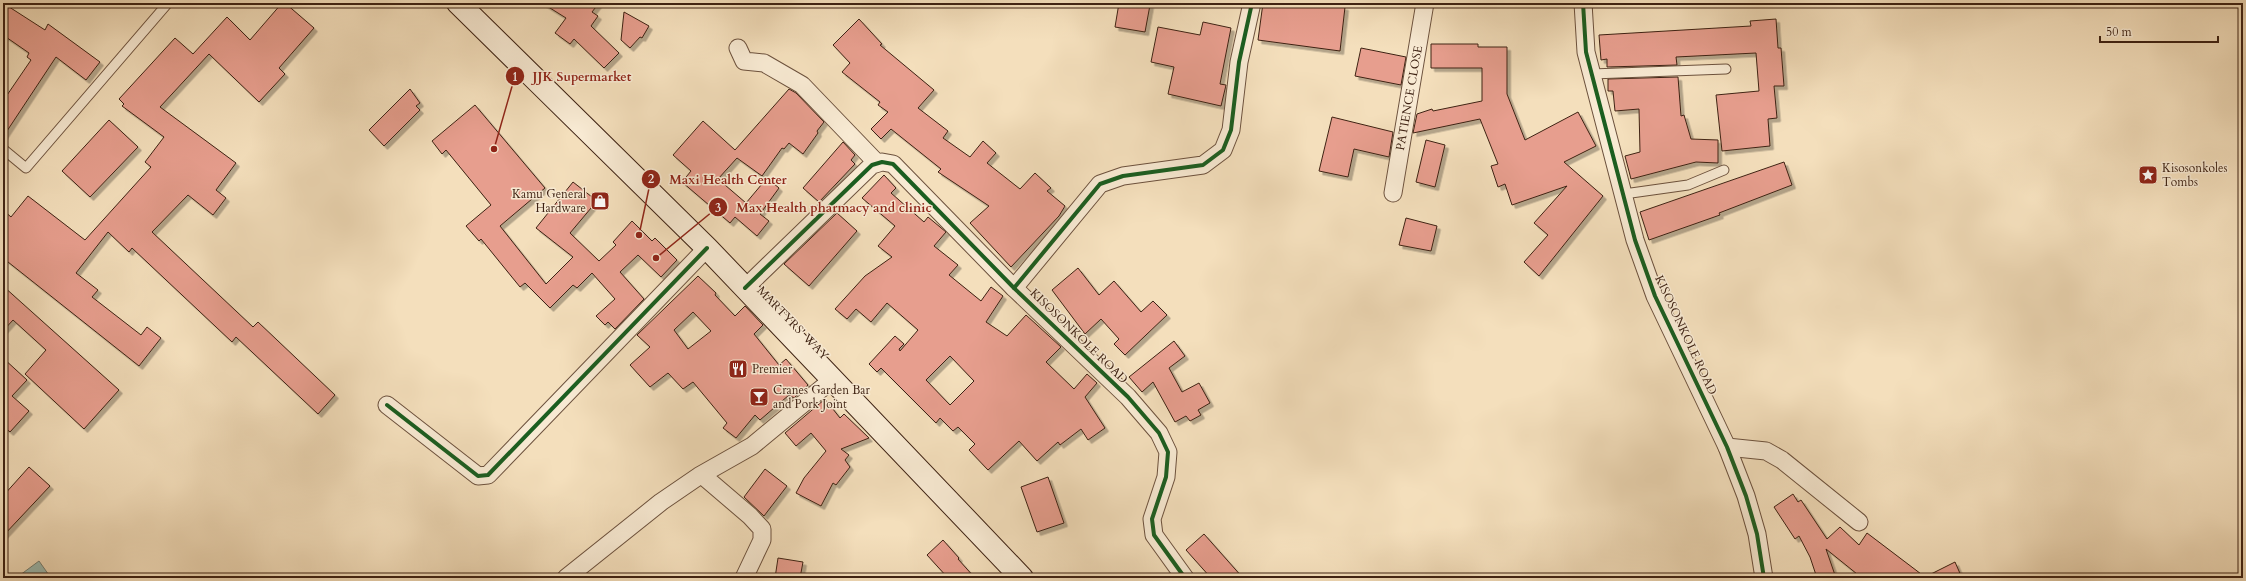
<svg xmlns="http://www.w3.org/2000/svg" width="2246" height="581" font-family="Cardo,serif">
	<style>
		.water { fill: #9cbcb2; stroke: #767e72 }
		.building { fill: #e79e8e; stroke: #3e2213; fill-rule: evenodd; filter: url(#shadow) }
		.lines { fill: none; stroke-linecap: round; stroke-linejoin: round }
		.service-casing { stroke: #6c513d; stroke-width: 11 }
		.minor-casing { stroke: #6c513d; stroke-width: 19 }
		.secondary-casing { stroke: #3e2213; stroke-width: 24 }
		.service { stroke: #f8ead3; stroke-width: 9 }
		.minor { stroke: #f8ead3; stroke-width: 17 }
		.secondary { stroke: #f8ead3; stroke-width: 22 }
		.cycleway-casing { stroke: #f8ead3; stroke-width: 6 }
		.cycleway { stroke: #1b5e20; stroke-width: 4 }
		.labels { text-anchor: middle; stroke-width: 3; stroke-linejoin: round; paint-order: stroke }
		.street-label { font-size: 12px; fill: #3e2213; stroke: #f8ead3 }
		.poi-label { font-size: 12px; fill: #3e2213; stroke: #f8ead3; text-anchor: start }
		.leader { fill: none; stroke: #8f2418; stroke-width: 1.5 }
		.callout-dot { fill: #8f2418; stroke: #f8ead3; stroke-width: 1.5 }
		.mark-label { font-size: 12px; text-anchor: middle; font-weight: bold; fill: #fff }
		.callout-label { font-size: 13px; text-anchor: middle; font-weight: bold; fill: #8f2418; stroke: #f8ead3; stroke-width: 3; stroke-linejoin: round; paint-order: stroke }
	</style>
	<defs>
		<filter id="shadow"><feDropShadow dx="3.5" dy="3.5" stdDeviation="0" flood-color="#0004"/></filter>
	</defs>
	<rect width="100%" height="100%" fill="#f4dfbc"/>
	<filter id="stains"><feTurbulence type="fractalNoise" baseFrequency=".005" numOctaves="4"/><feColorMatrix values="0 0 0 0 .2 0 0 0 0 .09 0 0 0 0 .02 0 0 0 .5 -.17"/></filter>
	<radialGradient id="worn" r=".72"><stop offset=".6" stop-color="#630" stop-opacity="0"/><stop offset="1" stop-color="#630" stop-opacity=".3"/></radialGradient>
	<path class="water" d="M39,561L51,578H16Z"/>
	<g class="building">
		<path d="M3,3L45,30L48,24L100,62L86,80L56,57L3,137V101L31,60L27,57L29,53L3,35Z"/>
		<path d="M282,3H285L314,28L279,68L285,74L259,102L209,54L160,107L236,163L216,190L226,198L213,215L188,195L152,232L253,327L258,322L335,395L318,414L236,337L232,342L132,248L129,252L108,232L76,273L98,290L92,297L141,335L147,327L161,338L139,366L3,258V210L11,217L28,196L85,240L151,167L145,162L164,137L122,106L124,104L119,99L175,38L193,54L227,17L250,40Z"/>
		<path d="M542,3H599L592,12L598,16L591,26L619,53L604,68L574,39L570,44L555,33L566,18Z"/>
		<path d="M1119,3L1150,5L1145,32L1115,27Z"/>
		<path d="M1263,3H1313L1345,7L1340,51L1258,40Z"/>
		<path d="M624,12L649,26L642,38L640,37L630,48L621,40Z"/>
		<path d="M859,19L882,44L880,45L934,90L918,108L948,131L943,138L970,157L983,141L996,153L987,163L1020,189L1035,173L1051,188L1047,191L1065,206L1059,216L1011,267L970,223L989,206L938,172L941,169L891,129L881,139L871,129L888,112L878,105L880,102L842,72L850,63L833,45Z"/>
		<path d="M1776,19L1778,48H1781L1784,86H1774L1777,118L1768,119L1770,146L1722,151L1716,95L1759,91L1756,53L1676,57L1677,65L1607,67V59L1601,60L1599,35L1751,26L1750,21Z"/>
		<path d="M1203,22L1231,28L1220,84L1226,85L1221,106L1168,94L1174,67L1151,62L1158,27L1200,35Z"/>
		<path d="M1431,44H1478V47H1507V94L1525,140L1578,112L1596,146L1564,162L1603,196L1539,276L1524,262L1548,235L1534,223L1567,186L1512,205L1505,184L1498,187L1491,166L1498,164L1480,119L1413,133L1417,114L1432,109L1433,111L1482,101V68H1431Z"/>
		<path d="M1361,48L1406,57L1401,85L1355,76Z"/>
		<path d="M1678,77L1681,116L1684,115L1691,139L1718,140V163L1696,162L1631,179L1625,156L1640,152L1639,109L1615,111L1613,91H1608V79Z"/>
		<path d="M410,89L420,103L416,106L420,110L384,146L369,130Z"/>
		<path d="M789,89L796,93L824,122L817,131L818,133L803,154L789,143L784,149L782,148L762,176L737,158L718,179L746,203L767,178L779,188L760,214L769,221L757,236L735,217L730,223L682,182L691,171L673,155L703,121L735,150Z"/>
		<path d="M475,105L545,188L500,226L546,284L573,257L536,228L573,182L597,201L570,233L599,261L616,245L613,242L632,221L652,241L655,238L677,260L661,277L638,255L620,272L644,299L615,329L608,322L605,325L596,316L615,299L592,273L577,288L573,285L550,308L525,283L520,287L481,239L479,241L466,226L491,205L446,150L442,154L432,141Z"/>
		<path d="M1332,117L1393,132L1389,157L1354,149L1348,177L1319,171Z"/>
		<path d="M109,120L138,147L90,197L62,171Z"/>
		<path d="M1426,140L1445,145L1435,187L1416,182Z"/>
		<path d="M843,142L855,155L851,160L855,164L819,202L803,188Z"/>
		<path d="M1784,162L1792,185L1719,213L1720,215L1649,240L1640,212Z"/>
		<path d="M884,175L896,188L891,193L924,222L928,217L946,232L934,246L958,265L949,275L981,301L991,287L1003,296L986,322L1007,336L1026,315L1061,347L1046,362L1074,389L1087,374L1097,383L1085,397L1105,428L1088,440L1081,429L1060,445L1058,442L1037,461L1019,441L988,470L969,450L975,444L958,427L953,431L940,418L936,423L881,368L877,372L869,364L895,336L904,344L899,349L900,351L918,330L887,303L871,322L856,309L847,319L835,309L865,276L892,257L878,246L895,226L862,198ZM950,356L974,381L950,405L926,380Z"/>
		<path d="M837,213L857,231L809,286L784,264Z"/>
		<path d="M1406,218L1437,226L1431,251L1399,245Z"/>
		<path d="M1078,268L1099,295L1114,281L1141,312L1153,301L1167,315L1125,355L1114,344L1119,339L1101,319L1085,334L1052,290Z"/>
		<path d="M698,276L716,293L715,295L735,316L745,306L763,325L754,334L779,365L786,359L808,385L794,398L789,395L760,420L755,415L736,438L723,428L727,423L693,382L683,389L668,373L650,387L630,365L650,347L637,335ZM693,312L711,331L688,349L674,330Z"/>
		<path d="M3,286L119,390L84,429L25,374L46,350L13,320L3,331Z"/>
		<path d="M1174,341L1185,356L1169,368L1182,392L1199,383L1210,403L1198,410L1201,415L1190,421L1186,416L1175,422L1153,382L1142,392L1129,377Z"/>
		<path d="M3,358L27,380L12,396L29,411L10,432L3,426Z"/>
		<path d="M825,399L840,418L844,414L869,438L841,449L849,455L845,460L850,467L836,485L833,483L821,506L796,493L804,478L826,451L811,433L796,446L785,433Z"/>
		<path d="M29,467L50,486L3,536V496Z"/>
		<path d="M765,469L787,486L764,516L744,497Z"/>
		<path d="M1048,477L1064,523L1037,532L1021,487Z"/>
		<path d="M1793,494L1798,502L1801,500L1827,539L1840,527L1859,545L1867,533L1925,577L1955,562L1962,578H1862L1826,549L1836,578H1817L1810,557L1799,536L1795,539L1774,507Z"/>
		<path d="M1204,534L1243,578H1211L1186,550Z"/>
		<path d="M943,540L959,558L958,559L975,578H948L927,555Z"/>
		<path d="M778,558L803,562L800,578H775Z"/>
	</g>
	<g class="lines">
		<defs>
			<g id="service">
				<path d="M1592,74L1726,69"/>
				<path d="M3,149L26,168L168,3"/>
				<path d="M1624,194L1688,185L1724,170"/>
			</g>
			<g id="minor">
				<path d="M1583,3L1586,52L1635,240L1655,296L1727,447L1746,496L1757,534L1764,578"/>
				<path d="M738,48L744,61L764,63L802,85L877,163"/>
				<path d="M1393,193L1425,3"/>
				<path d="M745,288L872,165L882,162L893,164L1014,288L1128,397L1159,433L1168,452L1166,477L1152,519L1154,535L1185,578"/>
				<path d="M1014,288L1100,184L1123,176L1203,165L1223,150L1231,130L1239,62L1252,3"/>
				<path d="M387,405L478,476L488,475L707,248"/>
				<path d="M1727,447L1766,451L1782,460L1859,522"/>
				<path d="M702,475L750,516L762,529V540L744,578"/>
				<path d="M566,578L661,502L699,476L752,446L833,379"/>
			</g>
			<path id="secondary" d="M458,3L707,248L1022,578"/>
		</defs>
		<use href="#service" class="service-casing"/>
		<use href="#minor" class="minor-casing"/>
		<use href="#secondary" class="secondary-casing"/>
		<use href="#service" class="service"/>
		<use href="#minor" class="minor"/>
		<use href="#secondary" class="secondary"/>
		<defs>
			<g id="cycleway">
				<path d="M1583,3L1586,52L1635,240L1655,296L1727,447L1746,496L1757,534L1764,578"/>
				<path d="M745,288L872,165L882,162L893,164L1014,288L1128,397L1159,433L1168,452L1166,477L1152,519L1154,535L1185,578"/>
				<path d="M1014,288L1100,184L1123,176L1203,165L1223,150L1231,130L1239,62L1252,3"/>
				<path d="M387,405L478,476L488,475L707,248"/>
			</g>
		</defs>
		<use href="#cycleway" class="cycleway-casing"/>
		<use href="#cycleway" class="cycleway"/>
	</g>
	<defs>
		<symbol id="sight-square" viewBox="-11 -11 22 22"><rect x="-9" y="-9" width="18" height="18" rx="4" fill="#8f2418" stroke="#f8ead3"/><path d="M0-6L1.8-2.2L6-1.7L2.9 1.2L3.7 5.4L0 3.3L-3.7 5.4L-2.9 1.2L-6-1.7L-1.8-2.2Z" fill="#fff"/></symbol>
		<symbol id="shop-square" viewBox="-11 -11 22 22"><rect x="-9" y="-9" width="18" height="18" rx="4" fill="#8f2418" stroke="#f8ead3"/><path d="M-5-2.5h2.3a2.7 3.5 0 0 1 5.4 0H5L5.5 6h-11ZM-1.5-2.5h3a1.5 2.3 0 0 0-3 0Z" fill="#fff"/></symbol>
		<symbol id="restaurant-square" viewBox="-11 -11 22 22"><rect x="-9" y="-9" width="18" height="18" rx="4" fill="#8f2418" stroke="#f8ead3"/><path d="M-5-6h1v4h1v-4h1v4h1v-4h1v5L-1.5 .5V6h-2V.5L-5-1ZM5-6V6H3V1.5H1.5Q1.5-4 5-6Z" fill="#fff"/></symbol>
		<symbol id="bar-square" viewBox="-11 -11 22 22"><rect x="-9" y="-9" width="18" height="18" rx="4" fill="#8f2418" stroke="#f8ead3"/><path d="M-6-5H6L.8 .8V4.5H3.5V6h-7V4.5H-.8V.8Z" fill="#fff"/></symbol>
	</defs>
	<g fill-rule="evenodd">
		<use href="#sight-square" x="2137" y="164" width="22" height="22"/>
		<use href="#shop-square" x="589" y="190" width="22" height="22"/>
		<use href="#restaurant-square" x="727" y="358" width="22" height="22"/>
		<use href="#bar-square" x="748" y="386" width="22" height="22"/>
	</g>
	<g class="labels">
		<g class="street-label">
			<text transform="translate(1409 98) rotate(-80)" y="4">PATIENCE CLOSE</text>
			<text transform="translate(793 323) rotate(46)" y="4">MARTYRS' WAY</text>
			<text transform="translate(1686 335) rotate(65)" y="4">KISOSONKOLE ROAD</text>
			<text transform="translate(1079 336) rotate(44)" y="4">KISOSONKOLE ROAD</text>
		</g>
		<g class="poi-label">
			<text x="2162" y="172">Kisosonkoles<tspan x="2162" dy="14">Tombs</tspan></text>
			<text x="586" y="198" text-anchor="end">Kamu General<tspan x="586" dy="14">Hardware</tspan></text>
			<text x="752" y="373">Premier</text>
			<text x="773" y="394">Cranes Garden Bar<tspan x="773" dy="14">and Pork Joint</tspan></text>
		</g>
	</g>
	<path class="leader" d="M494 149L515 76M639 235L651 179M656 258L718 207"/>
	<g class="callout-dot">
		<circle cx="494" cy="149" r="4"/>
		<circle cx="639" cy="235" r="4"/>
		<circle cx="656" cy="258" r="4"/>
		<circle cx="515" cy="76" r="10"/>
		<circle cx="651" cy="179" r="10"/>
		<circle cx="718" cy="207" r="10"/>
	</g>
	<g class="mark-label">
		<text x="515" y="81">1</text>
		<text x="651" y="183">2</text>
		<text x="718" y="212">3</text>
	</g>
	<g class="callout-label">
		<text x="582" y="81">JJK Supermarket</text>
		<text x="728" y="184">Maxi Health Center</text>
		<text x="834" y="212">Max Health pharmacy and clinic</text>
	</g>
	<rect width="2246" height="581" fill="none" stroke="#f4dfbc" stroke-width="16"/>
	<rect x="4" y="4" width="2238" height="573" fill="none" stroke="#3e2213" stroke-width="2"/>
	<rect x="8" y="8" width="2230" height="565" fill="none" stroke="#3e2213"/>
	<path d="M2100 36v6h118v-6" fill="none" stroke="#3e2213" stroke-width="2"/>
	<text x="2106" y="36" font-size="12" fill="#3e2213" stroke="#f8ead3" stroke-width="3" paint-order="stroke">50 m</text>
	<rect width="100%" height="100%" filter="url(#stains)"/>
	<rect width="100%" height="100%" fill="url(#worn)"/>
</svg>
